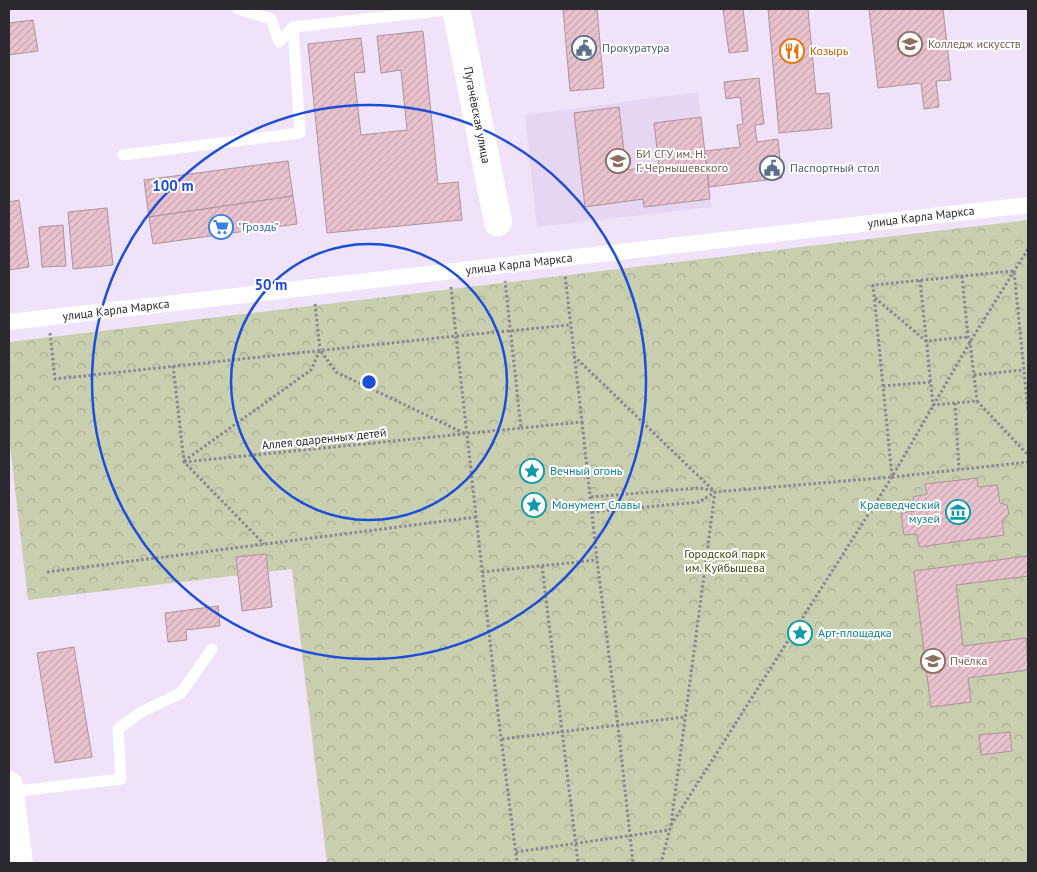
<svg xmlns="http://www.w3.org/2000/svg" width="1037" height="872" font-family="'PT Sans',sans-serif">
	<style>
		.built { fill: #e7d6f2 }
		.forest { fill: url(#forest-crowns) }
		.building { fill: url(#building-hatch); stroke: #ac939b }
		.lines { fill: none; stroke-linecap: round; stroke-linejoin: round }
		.path { stroke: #8d8594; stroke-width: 3; stroke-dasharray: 2.5 2.5; stroke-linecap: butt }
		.service { stroke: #fff; stroke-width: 11 }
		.pedestrian { stroke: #fff; stroke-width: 16 }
		.tertiary { stroke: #fff; stroke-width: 28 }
		.ring { fill: none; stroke: #1d4ed8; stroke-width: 2.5 }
		.labels { text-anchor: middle; stroke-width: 4; stroke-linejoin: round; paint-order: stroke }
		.education-label { font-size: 12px; fill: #785e54; stroke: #fff; text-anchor: start }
		.service-label { font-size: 12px; fill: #4e5e75; stroke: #fff; text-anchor: start }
		.food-label { font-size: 12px; fill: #c56008; stroke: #fff; text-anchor: start }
		.street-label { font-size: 12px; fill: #2c2830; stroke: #fff }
		.shop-label { font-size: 12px; fill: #366cbe; stroke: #fff; text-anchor: start }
		.culture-label { font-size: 12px; fill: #0d838f; stroke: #fff; text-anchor: start }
		.park-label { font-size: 12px; fill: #414810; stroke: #fff }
		.centre { fill: #1d4ed8; stroke: #fff; stroke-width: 2.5 }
		.ring-label { font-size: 15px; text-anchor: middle; font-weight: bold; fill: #1d4ed8; stroke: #fff; stroke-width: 4; stroke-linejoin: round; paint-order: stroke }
	</style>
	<defs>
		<pattern id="forest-crowns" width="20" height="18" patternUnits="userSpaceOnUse" patternTransform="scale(1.25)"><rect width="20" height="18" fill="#c8ceae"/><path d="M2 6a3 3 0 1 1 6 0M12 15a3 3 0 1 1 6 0" fill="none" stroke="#acb196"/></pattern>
		<pattern id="building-hatch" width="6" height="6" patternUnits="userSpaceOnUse" patternTransform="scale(1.25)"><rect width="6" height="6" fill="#e9c2ce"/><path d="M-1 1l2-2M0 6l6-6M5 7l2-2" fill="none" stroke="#c8a7b1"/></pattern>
	</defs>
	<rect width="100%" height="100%" fill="#f0e3f9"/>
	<path class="built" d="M698,92L712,207L537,227L525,115Z"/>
	<path class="forest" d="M1028,220V863H327L292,569L28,600L9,437V342Z"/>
	<g class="building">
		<path d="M563,9H597L604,88L570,91Z"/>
		<path d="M723,9H743L748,51L729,53Z"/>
		<path d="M768,9H808L816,94L829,93L832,128L779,133Z"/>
		<path d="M869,9H943L951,80L936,81L939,107L924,109L921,83L878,88Z"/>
		<path d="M33,20L38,51L9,55V23Z"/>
		<path d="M423,31L438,184L458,182L462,220L327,233L308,44L361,38L365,72L354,73L361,135L407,130L401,70L381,73L377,36Z"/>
		<path d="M759,78L764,124L755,125L757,142L778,139L782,178L709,187L705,151L740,147L737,125L743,124L740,97L726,99L724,82Z"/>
		<path d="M619,107L626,170L659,166L654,123L701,117L710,199L644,207L643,199L585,207L574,113Z"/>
		<path d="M288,161L293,196L149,217L144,180Z"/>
		<path d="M293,196L297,224L153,244L149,217Z"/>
		<path d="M19,200L29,267L9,270V202Z"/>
		<path d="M107,208L113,265L73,269L68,212Z"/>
		<path d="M63,225L66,266L42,267L39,227Z"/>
		<path d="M977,478L978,487L997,485L1000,503L1007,505L1009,514L1002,522L1004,535L919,547L917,534L904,535L901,513L915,511L913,497L927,494L925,484Z"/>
		<path d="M266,554L272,607L242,611L236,557Z"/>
		<path d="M1028,556V576L956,585L963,646L1026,638L1028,670L968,678L971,702L931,707L914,571Z"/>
		<path d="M218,606L220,626L186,630L187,640L168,642L165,613Z"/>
		<path d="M74,647L92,757L55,763L37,653Z"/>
		<path d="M1010,732L1012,751L981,755L979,735Z"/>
	</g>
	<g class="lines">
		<g class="path">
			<path d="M962,276L968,337L970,342L977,401"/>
			<path d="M920,280L933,405L977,401L1028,455"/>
			<path d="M451,287L456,336L570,325"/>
			<path d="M875,298L926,341L968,337"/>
			<path d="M315,304L320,350"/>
			<path d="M50,333L55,379L456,336L499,722L517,863"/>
			<path d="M574,356L715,492L671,825L661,863"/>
			<path d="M173,366L184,462L264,544"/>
			<path d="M974,375L1024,370"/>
			<path d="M883,386L931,382"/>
			<path d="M955,403L959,469"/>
			<path d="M582,422L597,560L618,726L633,863"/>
			<path d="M521,428L582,422L565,275"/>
			<path d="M184,461L311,370L320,350L336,372L466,434"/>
			<path d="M184,462L521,428L505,281"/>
			<path d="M892,477L1028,462"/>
			<path d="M591,497L699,488L715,491"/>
			<path d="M592,512L699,502L715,492L892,477L873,285L1014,271L1028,410"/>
			<path d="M542,566L578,863"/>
			<path d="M47,572L476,517"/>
			<path d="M482,572L597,560"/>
			<path d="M502,739L685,717"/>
			<path d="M671,825L892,477L970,342L1028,249"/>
			<path d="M516,852L669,830"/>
		</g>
		<g class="service">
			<path d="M238,9L271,19L279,42L293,27"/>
			<path d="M123,155L300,133L293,27L456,9"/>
			<path d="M10,792L121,779L118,729L141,712L181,693L212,649"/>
		</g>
		<path class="pedestrian" d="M9,322L1028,205"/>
		<g class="tertiary">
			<path d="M456,9L498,222"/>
			<path d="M9,785L19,863"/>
		</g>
	</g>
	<g class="ring">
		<circle cx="369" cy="382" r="138"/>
		<circle cx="369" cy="382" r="277"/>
	</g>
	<defs>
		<symbol id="university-ring" viewBox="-11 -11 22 22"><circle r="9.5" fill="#fff" stroke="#8d6e63" stroke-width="1.5"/><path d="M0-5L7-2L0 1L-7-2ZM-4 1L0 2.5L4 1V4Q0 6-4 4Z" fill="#8d6e63"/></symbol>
		<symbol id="civic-ring" viewBox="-11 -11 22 22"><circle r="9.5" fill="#fff" stroke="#5c6f8a" stroke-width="1.5"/><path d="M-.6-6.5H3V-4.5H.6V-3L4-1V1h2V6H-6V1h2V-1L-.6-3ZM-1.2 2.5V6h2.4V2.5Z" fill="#5c6f8a"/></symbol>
		<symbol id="restaurant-ring" viewBox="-11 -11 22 22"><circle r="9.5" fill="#fff" stroke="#e8710a" stroke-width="1.5"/><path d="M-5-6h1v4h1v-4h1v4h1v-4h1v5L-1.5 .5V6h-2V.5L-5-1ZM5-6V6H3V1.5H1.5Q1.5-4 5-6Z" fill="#e8710a"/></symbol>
		<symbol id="supermarket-ring" viewBox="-11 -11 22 22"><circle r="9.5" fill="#fff" stroke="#3f7fe0" stroke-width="1.5"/><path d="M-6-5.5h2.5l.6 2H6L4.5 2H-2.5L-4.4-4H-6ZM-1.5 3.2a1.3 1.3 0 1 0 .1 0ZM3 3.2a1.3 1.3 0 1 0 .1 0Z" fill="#3f7fe0"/></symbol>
		<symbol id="sight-ring" viewBox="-11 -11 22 22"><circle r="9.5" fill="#fff" stroke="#0f9aa8" stroke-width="1.5"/><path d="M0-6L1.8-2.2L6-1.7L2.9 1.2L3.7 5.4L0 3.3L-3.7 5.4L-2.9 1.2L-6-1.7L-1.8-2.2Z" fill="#0f9aa8"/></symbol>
		<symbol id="museum-ring" viewBox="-11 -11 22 22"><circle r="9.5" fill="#fff" stroke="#0f9aa8" stroke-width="1.5"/><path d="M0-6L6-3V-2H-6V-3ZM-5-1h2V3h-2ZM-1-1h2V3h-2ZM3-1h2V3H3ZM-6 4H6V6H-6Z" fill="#0f9aa8"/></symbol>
		<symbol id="school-ring" viewBox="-11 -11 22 22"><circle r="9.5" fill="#fff" stroke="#8d6e63" stroke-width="1.5"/><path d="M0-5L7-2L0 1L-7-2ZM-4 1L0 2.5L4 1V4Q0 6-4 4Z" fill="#8d6e63"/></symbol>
	</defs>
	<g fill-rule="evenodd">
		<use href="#university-ring" x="896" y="30" width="28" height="28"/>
		<use href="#civic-ring" x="570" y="34" width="28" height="28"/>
		<use href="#restaurant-ring" x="778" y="37" width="28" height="28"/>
		<use href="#university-ring" x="604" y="147" width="28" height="28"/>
		<use href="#civic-ring" x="758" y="154" width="28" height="28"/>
		<use href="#supermarket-ring" x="207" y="213" width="28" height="28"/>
		<use href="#sight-ring" x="518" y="457" width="28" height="28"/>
		<use href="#sight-ring" x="520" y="491" width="28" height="28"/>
		<use href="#museum-ring" x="944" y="498" width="28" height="28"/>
		<use href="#sight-ring" x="786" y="619" width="28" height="28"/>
		<use href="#school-ring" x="919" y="647" width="28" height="28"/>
	</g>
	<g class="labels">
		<g class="education-label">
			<text x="928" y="48">Колледж искусств</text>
			<text x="636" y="158">БИ СГУ им. Н.<tspan x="636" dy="14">Г. Чернышевского</tspan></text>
			<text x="950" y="665">Пчёлка</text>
		</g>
		<g class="service-label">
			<text x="602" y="52">Прокуратура</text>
			<text x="790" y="172">Паспортный стол</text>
		</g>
		<g class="food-label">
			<text x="810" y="55">Козырь</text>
		</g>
		<g class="street-label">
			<text transform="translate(477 115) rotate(79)" y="4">Пугачёвская улица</text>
			<text transform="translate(921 217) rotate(-7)" y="4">улица Карла Маркса</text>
			<text transform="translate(519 264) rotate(-7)" y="4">улица Карла Маркса</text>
			<text transform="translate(116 310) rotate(-7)" y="4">улица Карла Маркса</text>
			<text transform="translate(324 439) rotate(-6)" y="4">Аллея одаренных детей</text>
		</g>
		<g class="shop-label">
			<text x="238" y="231">"Гроздь"</text>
		</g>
		<g class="culture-label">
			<text x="550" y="475">Вечный огонь</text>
			<text x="552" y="509">Монумент Славы</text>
			<text x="940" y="509" text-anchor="end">Краеведческий<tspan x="940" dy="14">музей</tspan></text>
			<text x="818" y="637">Арт-площадка</text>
		</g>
		<g class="park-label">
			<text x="725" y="558">Городской парк<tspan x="725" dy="14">им. Куйбышева</tspan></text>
		</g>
	</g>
	<circle cx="369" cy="382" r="8" class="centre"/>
	<g class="ring-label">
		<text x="173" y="191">100 m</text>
		<text x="271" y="290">50 m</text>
	</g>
	<rect width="1037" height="872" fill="none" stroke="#2c2830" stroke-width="20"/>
</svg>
